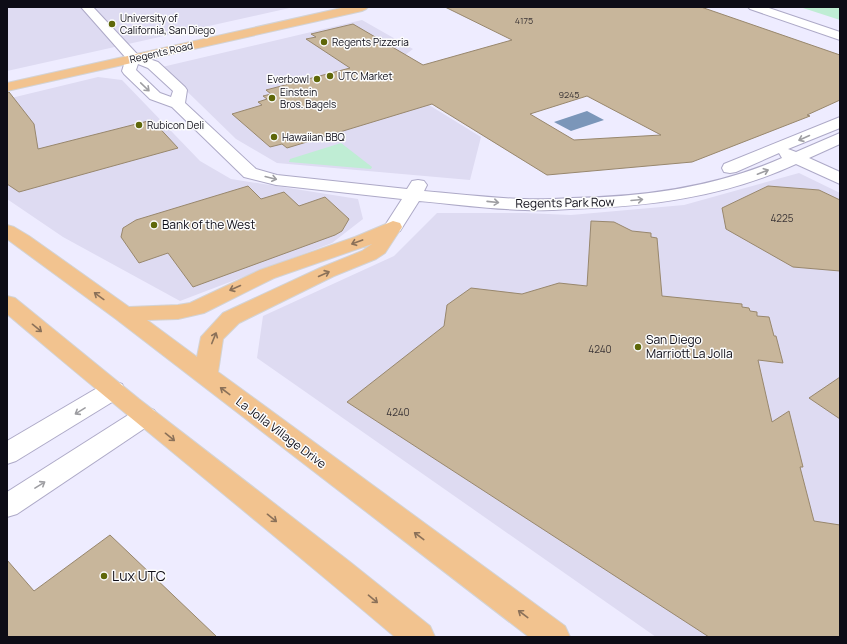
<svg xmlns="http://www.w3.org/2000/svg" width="847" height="644" font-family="Manrope,sans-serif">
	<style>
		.built { fill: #dedbf2 }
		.green { fill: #bfedd4 }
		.water { fill: #7b96b9 }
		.building { fill: #c8b69b; stroke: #98876d; fill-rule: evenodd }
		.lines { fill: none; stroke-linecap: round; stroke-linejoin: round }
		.minor-casing { stroke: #ada9c7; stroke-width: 2 }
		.major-casing { stroke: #d3d3d5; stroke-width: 2 }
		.minor { fill: #fff; fill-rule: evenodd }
		.major { fill: #f2c38f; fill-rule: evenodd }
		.oneway { stroke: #9e9ea2 }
		.oneway2 { stroke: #8b7159 }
		.poi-dot { fill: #5e6709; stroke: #fcfcfc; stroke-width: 1.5 }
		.labels { text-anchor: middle; stroke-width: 3; stroke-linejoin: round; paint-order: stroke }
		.far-number-label { font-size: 9px; fill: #3c3637 }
		.far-poi-label { font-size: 10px; fill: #0d0c16; stroke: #fcfcfc; text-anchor: start }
		.far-street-label { font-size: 10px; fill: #0d0c16; stroke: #fcfcfc }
		.number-label { font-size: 10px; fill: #3c3637 }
		.street-label { font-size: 12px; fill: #0d0c16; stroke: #fcfcfc }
		.poi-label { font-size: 12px; fill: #0d0c16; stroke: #fcfcfc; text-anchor: start }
		.near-poi-label { font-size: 14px; fill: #0d0c16; stroke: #fcfcfc; text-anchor: start }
	</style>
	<rect width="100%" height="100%" fill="#eeecff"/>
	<g class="built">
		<path d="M7,7H294L7,71Z"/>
		<path d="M362,20L413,49L401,58L390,81L481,137L470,180L277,163L236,139L162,67Z"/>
		<path d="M98,77L122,80L200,161L231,179L358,199L363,219L332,243L180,301L63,237L7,199V99Z"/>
		<path d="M799,173L840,193V637H656L257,358L263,316L394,256L437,213H525L571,215L684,205Z"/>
	</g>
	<g class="green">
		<path d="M800,7H840V20Z"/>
		<path d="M341,143L372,167L371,169L289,162L290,159Z"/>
	</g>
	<path class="water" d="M587,111L604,120L571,131L554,122Z"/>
	<g class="building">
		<path d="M445,7H701L840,55V100L807,115L810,116L692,162L547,175L432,104L287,148L282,144L270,147L232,114L262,105L258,102L267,99L263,96L271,94L266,90L350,68L306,39L316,37L311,34L353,24L423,65L512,40ZM587,96L661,135L574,140L530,114Z"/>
		<path d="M7,92H9L34,124L38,149L152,120L178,148L19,192L7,184Z"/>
		<path d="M248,186L261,199L284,192L299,206L325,197L349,219L342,231L335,235L193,287L168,253L139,263L121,237L123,228L136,220Z"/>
		<path d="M768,186L819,190L840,200V271L793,267L726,229L722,208Z"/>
		<path d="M591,221L614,222L632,231L651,233V237L657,238L662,296L742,304V307L749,308L750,311L757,312V316L769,317L774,336H776L783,363L758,360L772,422L789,411L803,467H800L814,521L840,525V637H709L347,402L444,326L447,305L471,288L522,294L559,283L587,286Z"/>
		<path d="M840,377V419L809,398Z"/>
		<path d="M110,535L217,637H7V560L34,591Z"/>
	</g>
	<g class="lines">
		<defs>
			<g id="minor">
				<path d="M81,7H93L138,55L158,62L185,87L187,90L185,103L256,169L277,175L407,189L412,181L418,180L424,181L427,185L424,191C457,194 490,198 524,199C540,200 556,199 572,198C644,197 716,187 782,158L779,153L736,172L730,173L724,172L722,168L724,164L840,117V128L788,149L796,152L840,133V144L809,158L840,172V184L796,164C725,197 647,207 570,209C555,210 540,211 525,210C489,209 454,204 419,201L400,231L393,233L386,231L384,227L402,199L276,185L244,177L172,107L150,99L124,74L122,71L126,58ZM138,64L148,68L173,91L171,97L160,93L136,70Z"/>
				<path d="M748,7H766L840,32V40L750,9Z"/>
				<path d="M113,381L122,384L125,390L122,396L16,461L7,464V441L104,384Z"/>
				<path d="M145,407L154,410L158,416L154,422L17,514L7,517V492L136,410Z"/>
			</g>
			<g id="major">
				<path d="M346,7H368L366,9L362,11L7,91V83Z"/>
				<path d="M393,221L400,223L402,227L385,253L376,259L334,276L239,323L223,339L218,372L565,626L570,637H529L116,319L7,239V225L14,227L29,236L129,307L178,305L190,303L260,270L355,237ZM372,244L362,251L320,268L223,313L201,337L197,357L147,320L178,319L204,313L274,278Z"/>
				<path d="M7,296L15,298L139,399L350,562L430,626L435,637H395C267,528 135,423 7,314Z"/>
			</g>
		</defs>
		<use href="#minor" class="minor-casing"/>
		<use href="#major" class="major-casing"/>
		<use href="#minor" class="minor"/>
		<use href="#major" class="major"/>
	</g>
	<defs><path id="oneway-shaft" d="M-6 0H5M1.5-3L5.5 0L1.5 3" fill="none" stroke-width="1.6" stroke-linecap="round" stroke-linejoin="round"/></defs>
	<g class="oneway">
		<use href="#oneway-shaft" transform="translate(145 87) rotate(44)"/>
		<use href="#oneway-shaft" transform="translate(804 138) rotate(156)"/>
		<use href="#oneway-shaft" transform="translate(763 172) rotate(-21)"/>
		<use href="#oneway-shaft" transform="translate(271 178) rotate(14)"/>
		<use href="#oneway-shaft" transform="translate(637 200) rotate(-5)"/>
		<use href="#oneway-shaft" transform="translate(493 202) rotate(6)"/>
		<use href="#oneway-shaft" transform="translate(80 411) rotate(148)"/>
		<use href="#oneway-shaft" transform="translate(40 485) rotate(-32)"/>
	</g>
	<g class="oneway2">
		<use href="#oneway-shaft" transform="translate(357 242) rotate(160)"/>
		<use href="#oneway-shaft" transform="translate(324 274) rotate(-24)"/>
		<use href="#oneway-shaft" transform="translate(235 288) rotate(156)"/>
		<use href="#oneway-shaft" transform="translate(99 296) rotate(-144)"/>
		<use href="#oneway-shaft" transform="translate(37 328) rotate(39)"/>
		<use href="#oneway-shaft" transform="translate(214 338) rotate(-68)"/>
		<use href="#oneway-shaft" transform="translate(225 391) rotate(-143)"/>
		<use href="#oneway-shaft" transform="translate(170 437) rotate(39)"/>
		<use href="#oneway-shaft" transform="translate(272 518) rotate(39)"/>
		<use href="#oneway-shaft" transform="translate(419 536) rotate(-143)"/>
		<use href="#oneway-shaft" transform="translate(373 599) rotate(40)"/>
		<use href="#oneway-shaft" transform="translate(523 614) rotate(-143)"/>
	</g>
	<g class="poi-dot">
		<circle cx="112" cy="24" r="4"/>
		<circle cx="324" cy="42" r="4"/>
		<circle cx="330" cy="76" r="4"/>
		<circle cx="317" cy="79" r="4"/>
		<circle cx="272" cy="98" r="4"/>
		<circle cx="139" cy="125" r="4"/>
		<circle cx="274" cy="137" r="4"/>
		<circle cx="154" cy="225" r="4"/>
		<circle cx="638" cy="347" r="4"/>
		<circle cx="104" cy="576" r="4"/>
	</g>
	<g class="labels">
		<g class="far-number-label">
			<text x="524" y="24">4175</text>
			<text x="569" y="98">9245</text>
		</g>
		<g class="far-poi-label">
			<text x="120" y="22">University of<tspan x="120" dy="12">California, San Diego</tspan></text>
			<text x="332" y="46">Regents Pizzeria</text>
			<text x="338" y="80">UTC Market</text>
			<text x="309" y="83" text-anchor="end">Everbowl</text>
			<text x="280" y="96">Einstein<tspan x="280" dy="12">Bros. Bagels</tspan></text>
			<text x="147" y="129">Rubicon Deli</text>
			<text x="282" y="141">Hawaiian BBQ</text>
		</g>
		<g class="far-street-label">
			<text transform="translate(161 52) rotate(-13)" y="4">Regents Road</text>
		</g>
		<g class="number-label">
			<text x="782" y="222">4225</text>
			<text x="600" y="353">4240</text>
			<text x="398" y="416">4240</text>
		</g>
		<g class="street-label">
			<text transform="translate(565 203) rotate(-1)" y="4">Regents Park Row</text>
			<text transform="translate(281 433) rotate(37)" y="4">La Jolla Village Drive</text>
		</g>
		<g class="poi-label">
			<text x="162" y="229">Bank of the West</text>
			<text x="646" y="344">San Diego<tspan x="646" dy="14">Marriott La Jolla</tspan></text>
		</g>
		<g class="near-poi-label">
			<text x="112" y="581">Lux UTC</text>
		</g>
	</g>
	<rect width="847" height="644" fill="none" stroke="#0d0c16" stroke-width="16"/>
</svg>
